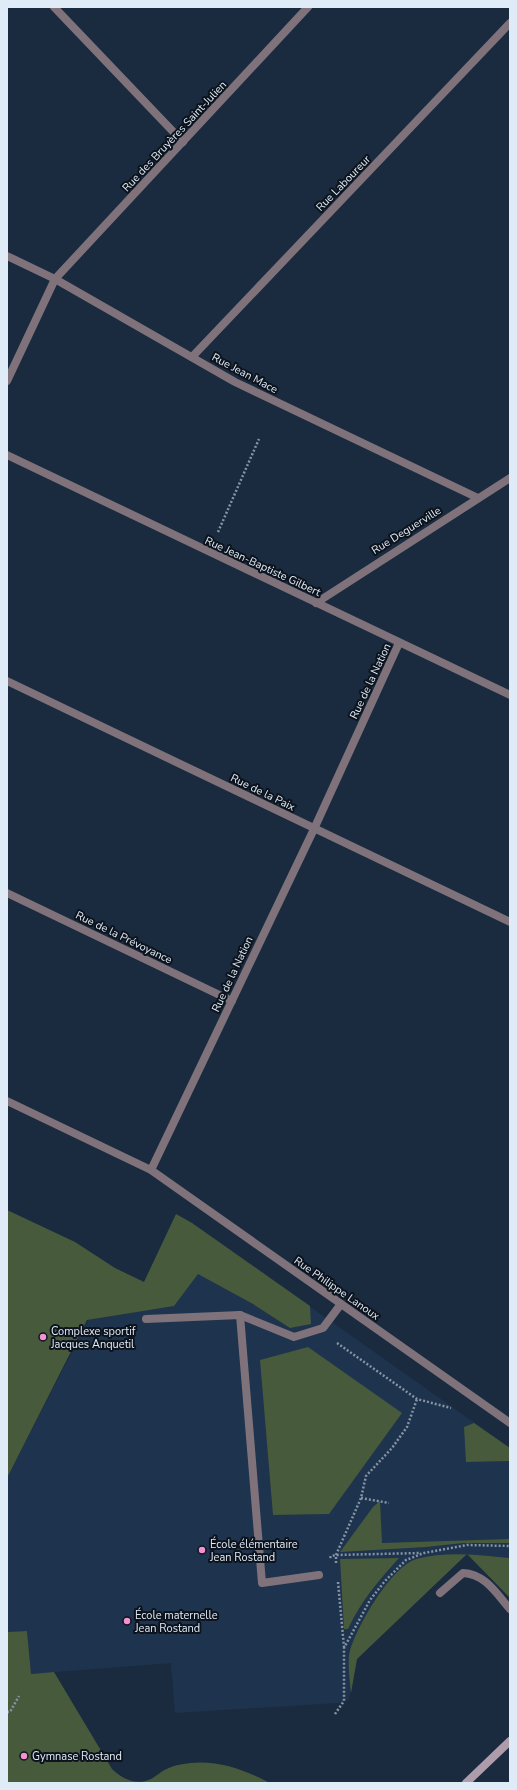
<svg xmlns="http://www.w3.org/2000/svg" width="517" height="1790" font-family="'Nunito Sans',sans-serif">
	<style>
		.built { fill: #1e334d }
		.green { fill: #475a3b }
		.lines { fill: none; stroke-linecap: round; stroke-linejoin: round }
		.path { stroke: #8694a4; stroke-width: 2.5; stroke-dasharray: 2 2; stroke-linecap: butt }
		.lane { stroke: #7f727b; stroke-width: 8 }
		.street { stroke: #7f727b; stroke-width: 8 }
		.secondary { stroke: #af9caa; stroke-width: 8 }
		.poi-dot { fill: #f491d3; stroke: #0c131c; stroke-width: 1.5 }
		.labels { text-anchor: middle; stroke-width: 4; stroke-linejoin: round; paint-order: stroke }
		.street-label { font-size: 11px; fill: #e0ebf8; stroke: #0c131c }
		.poi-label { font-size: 11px; fill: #e0ebf8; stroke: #0c131c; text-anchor: start }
	</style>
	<rect width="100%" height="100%" fill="#1a2b3f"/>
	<path class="built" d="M176,1214L192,1223L510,1448V1558L467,1554L357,1659L349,1700L338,1703L175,1713L171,1663L31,1674L27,1631L7,1632V1478L115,1268L144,1282Z"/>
	<g class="green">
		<path d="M7,1210L75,1242L115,1268L144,1282L176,1214L192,1223L310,1306L311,1324L290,1328L253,1304L198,1274L174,1306L87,1320L7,1478Z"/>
		<path d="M308,1347L402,1413L329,1514L273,1515L260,1360Z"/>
		<path d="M474,1423L510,1448V1461L466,1462L464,1427Z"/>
		<path d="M380,1501L382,1543L510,1539V1543H463L426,1547L340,1552L373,1507Z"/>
		<path d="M467,1554L357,1659L351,1693C350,1682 347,1660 350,1651C357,1626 391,1567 416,1559C447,1551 479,1555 510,1558V1598Z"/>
		<path d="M399,1558C379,1580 361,1601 348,1629H344L340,1559Z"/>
		<path d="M27,1631L31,1674L54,1672L112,1769C123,1779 135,1786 151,1779C157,1776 162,1770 169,1768C175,1765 184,1764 190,1763C219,1760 245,1770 270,1783H7V1632Z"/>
	</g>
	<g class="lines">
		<g class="path">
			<path d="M218,532L259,439"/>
			<path d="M337,1343L417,1399L451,1408"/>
			<path d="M361,1498L389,1503"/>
			<path d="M330,1558L331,1556L336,1555L421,1553"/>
			<path d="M336,1563V1555L361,1498L366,1476L392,1448L407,1427L417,1399"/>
			<path d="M338,1582L344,1647"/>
			<path d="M7,1712H10L19,1696"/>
			<path d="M335,1714L344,1701V1648L370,1600L385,1581L406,1560L424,1553L467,1545L510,1546"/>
		</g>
		<g class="lane">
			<path d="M240,1315L262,1583L319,1575"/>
			<path d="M146,1319L240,1315L294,1337L323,1328L341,1304"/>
			<path d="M440,1593L463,1573C485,1574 496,1593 510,1609"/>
		</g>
		<g class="street">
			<path d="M54,7L183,142"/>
			<path d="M7,256L55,279L235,382L478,498"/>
			<path d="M192,357L510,23"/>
			<path d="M7,381L55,279L308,7"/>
			<path d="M7,455L510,695"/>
			<path d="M316,603L510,478"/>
			<path d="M7,681L510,922"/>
			<path d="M7,893L232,1001"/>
			<path d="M7,1101L151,1170L510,1423"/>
			<path d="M151,1170L314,829L399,643"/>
		</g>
		<path class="secondary" d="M466,1783L510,1741"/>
	</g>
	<g class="poi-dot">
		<circle cx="43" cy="1337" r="4"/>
		<circle cx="202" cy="1550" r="4"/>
		<circle cx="127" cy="1621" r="4"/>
		<circle cx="24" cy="1756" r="4"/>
	</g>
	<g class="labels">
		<g class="street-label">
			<text transform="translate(174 136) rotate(-47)" y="4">Rue des Bruyères Saint-Julien</text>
			<text transform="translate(343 183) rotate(-46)" y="4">Rue Laboureur</text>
			<text transform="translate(245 373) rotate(28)" y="4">Rue Jean Mace</text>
			<text transform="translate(406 530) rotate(-32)" y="4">Rue Deguerville</text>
			<text transform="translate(263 566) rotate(25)" y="4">Rue Jean-Baptiste Gilbert</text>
			<text transform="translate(370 681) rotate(-65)" y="4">Rue de la Nation</text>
			<text transform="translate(263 792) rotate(26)" y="4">Rue de la Paix</text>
			<text transform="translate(124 937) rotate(26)" y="4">Rue de la Prévoyance</text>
			<text transform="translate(232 974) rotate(-65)" y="4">Rue de la Nation</text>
			<text transform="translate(337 1288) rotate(35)" y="4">Rue Philippe Lanoux</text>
		</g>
		<g class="poi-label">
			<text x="51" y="1335">Complexe sportif<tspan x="51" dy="13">Jacques Anquetil</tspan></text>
			<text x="210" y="1548">École élémentaire<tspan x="210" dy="13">Jean Rostand</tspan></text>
			<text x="135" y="1619">École maternelle<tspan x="135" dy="13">Jean Rostand</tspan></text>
			<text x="32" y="1760">Gymnase Rostand</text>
		</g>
	</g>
	<rect width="517" height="1790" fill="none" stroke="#e0ebf8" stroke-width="16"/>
</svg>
